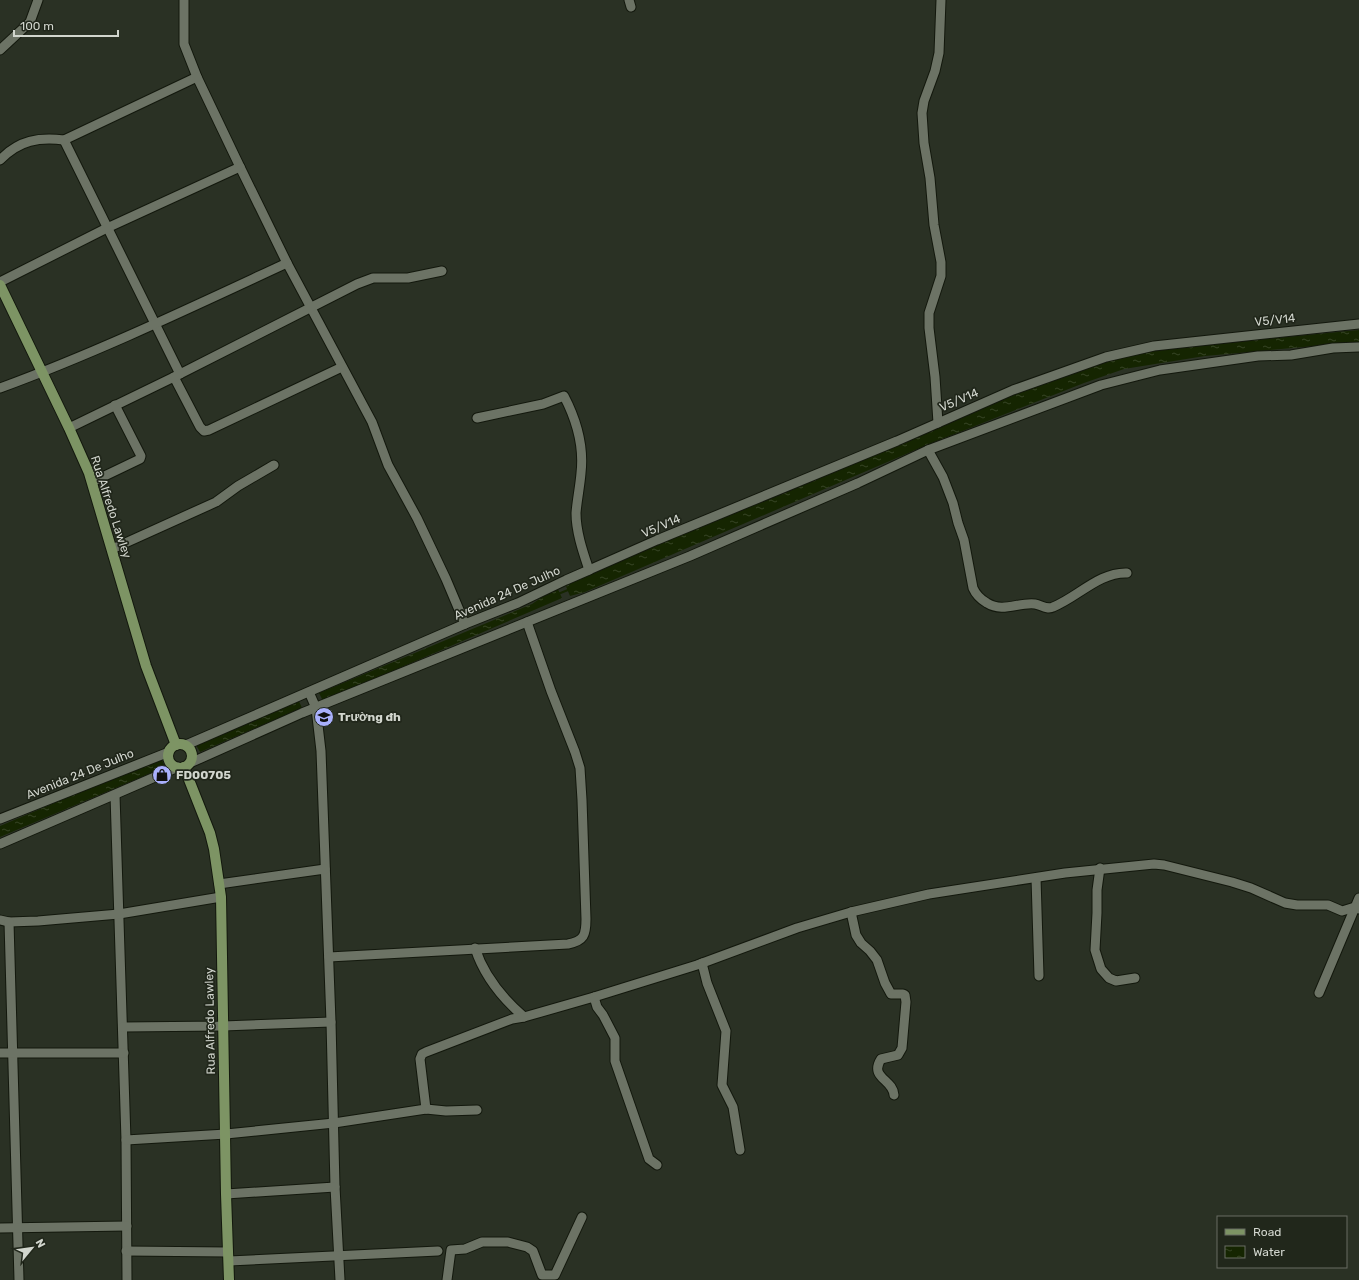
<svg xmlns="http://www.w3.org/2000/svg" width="1359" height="1280" font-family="Rubik,sans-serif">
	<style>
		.water { fill: url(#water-ripples) }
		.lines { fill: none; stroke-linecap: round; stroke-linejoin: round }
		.stream { stroke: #152501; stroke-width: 2 }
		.minor-casing { stroke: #13180d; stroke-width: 11 }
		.major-casing { stroke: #13180d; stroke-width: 12 }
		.minor { stroke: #6c7365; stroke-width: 9 }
		.major { stroke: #7d9464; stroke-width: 10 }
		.labels { text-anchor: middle; stroke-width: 3.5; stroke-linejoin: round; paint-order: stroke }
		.street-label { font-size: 12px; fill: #d2d6ce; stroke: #21271b }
		.poi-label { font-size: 12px; font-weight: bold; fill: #d2d6ce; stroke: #21271b; text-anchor: start }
	</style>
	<defs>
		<pattern id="water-ripples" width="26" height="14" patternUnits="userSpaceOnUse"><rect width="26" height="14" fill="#152501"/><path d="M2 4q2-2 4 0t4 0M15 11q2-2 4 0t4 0" fill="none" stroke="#364425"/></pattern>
	</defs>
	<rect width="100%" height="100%" fill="#2a3124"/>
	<g class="water">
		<path d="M1359,330V342L1205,356L1124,369L1084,383L927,445L585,592L570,596L565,584L1015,393L1099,362L1161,349Z"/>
		<path d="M557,587L562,598L323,701L319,693L532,604Z"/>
		<path d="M298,699L302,708L200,752L196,745Z"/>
		<path d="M161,758L165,767L0,837V826Z"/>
	</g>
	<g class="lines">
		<path class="stream" d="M558,594L568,590"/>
		<defs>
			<g id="minor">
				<path d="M184,0V44L197,77L240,167L287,263L372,422L388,465L417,518L446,579L465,624"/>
				<path d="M629,0L631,7"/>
				<path d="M0,50L30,22L38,0"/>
				<path d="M64,140L180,374"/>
				<path d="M0,160C19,140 39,137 64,140L197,77"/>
				<path d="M0,282L107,228L240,167"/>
				<path d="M174,377L200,427L204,431L209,430L342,367"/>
				<path d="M0,388C98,352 192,307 287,263"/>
				<path d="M938,423L935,377L929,328V313L941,276V262L934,225L930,178L924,143L922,113L924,101L935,71L939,53L941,0"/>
				<path d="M69,428L174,377L357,284L373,278H408L442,271"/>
				<path d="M928,450L943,477L953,503L958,523L964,540L973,588C976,595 980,599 987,603C1003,613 1018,602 1035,604C1041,605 1047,610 1053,607C1078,597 1099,572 1127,573"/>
				<path d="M92,482L140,459L141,456L115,405"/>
				<path d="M112,549L216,502L238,486L274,465"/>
				<path d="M589,570L657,540L897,441L1013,390L1106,357L1154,346L1359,324"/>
				<path d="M309,692L316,708L321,751L331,1022L335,1187L340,1280"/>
				<path d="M186,745L465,624L518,603L566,580L589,570C583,552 576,532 576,513C577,500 580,486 581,473C584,447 576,419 564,396L543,404L477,418"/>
				<path d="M190,763L302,713L690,556L858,483L928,450L1101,385L1160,370L1258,356L1291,355L1333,348L1359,347"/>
				<path d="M115,795L126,1140L127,1280"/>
				<path d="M0,819L169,752"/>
				<path d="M0,844L178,767"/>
				<path d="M1100,868L1097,890V913L1095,950L1101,969L1109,978L1116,981L1135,978"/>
				<path d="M1036,878L1039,976"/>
				<path d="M219,884L325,869"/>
				<path d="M851,912L856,935L861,943L870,951L877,960L885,983L891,994H903L905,995L906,1002L902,1048L898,1055L881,1059C869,1078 893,1079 894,1095"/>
				<path d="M0,920L9,922L38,921L119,914L221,897"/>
				<path d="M9,922L19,1280"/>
				<path d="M475,948C484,976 502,998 524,1017"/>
				<path d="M329,957L568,944C584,941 586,935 586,919L582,800L580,768L575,752L551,691L527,622"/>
				<path d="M702,963L707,983L726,1031L722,1085L733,1107L740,1150"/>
				<path d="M1319,993L1359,898"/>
				<path d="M594,997L597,1007L603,1015L615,1038V1061L649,1159L657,1165"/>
				<path d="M123,1027L223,1026L331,1022"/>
				<path d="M0,1053H124"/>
				<path d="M426,1109L420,1059L422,1054L426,1052L512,1019L524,1017L594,997L697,965L797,928L851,912L929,894L1065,873L1144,865L1154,864L1164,865L1232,882L1251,888L1285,903L1297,905H1328L1342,911L1355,907L1359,909"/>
				<path d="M126,1140L226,1134L334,1123L426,1109L446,1111L477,1110"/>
				<path d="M226,1194L335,1187"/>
				<path d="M0,1228L127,1226"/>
				<path d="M126,1251L228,1252"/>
				<path d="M229,1261L438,1251"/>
				<path d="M447,1280L451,1250L465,1249L482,1242H508L527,1247L533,1251L542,1275H555L582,1217"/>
			</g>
			<g id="major">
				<path d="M0,285L69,428L89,473L146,666L176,745"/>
				<circle cx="180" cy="756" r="12"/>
				<path d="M184,767L210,833L214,849L221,897L226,1194L229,1280"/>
			</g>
		</defs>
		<use href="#minor" class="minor-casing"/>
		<use href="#major" class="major-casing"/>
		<use href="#minor" class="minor"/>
		<use href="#major" class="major"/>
	</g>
	<defs>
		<symbol id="university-disc" viewBox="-11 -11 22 22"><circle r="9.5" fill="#a9b0fc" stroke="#21271b"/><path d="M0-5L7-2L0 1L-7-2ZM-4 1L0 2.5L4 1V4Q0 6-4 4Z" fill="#111"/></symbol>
		<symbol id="shop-disc" viewBox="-11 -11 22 22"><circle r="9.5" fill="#a9b0fc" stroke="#21271b"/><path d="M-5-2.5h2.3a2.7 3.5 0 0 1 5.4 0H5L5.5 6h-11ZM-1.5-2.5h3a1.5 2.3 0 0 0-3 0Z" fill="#111"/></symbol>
	</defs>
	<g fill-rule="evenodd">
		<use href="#university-disc" x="313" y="706" width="22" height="22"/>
		<use href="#shop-disc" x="151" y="764" width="22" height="22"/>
	</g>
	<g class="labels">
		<g class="street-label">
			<text transform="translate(1275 320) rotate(-6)" y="4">V5/V14</text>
			<text transform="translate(959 400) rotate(-23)" y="4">V5/V14</text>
			<text transform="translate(111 507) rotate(72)" y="4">Rua Alfredo Lawley</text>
			<text transform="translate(661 526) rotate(-23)" y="4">V5/V14</text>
			<text transform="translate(507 593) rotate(-24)" y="4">Avenida 24 De Julho</text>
			<text transform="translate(80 774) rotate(-22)" y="4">Avenida 24 De Julho</text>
			<text transform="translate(210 1021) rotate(-91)" y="4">Rua Alfredo Lawley</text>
		</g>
		<g class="poi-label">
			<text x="338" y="721">Trường đh</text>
			<text x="176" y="779">FD00705</text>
		</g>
	</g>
	<rect x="1217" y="1216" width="130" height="52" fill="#21271b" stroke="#686d63"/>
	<rect x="1225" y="1229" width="20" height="6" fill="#7d9464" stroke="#686d63"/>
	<text x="1253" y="1236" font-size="12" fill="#d2d6ce">Road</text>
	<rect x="1225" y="1246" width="20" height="12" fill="url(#water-ripples)" stroke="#686d63"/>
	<text x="1253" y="1256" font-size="12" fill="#d2d6ce">Water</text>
	<g transform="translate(32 1248) rotate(61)" stroke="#21271b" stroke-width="3" paint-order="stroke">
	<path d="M0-3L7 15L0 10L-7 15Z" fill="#d2d6ce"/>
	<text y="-6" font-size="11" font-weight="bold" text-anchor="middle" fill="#d2d6ce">N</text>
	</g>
	<path d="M14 30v6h104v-6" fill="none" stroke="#d2d6ce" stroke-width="2"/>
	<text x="20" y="30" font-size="12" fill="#d2d6ce" stroke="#21271b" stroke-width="3" paint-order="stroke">100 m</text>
</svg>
